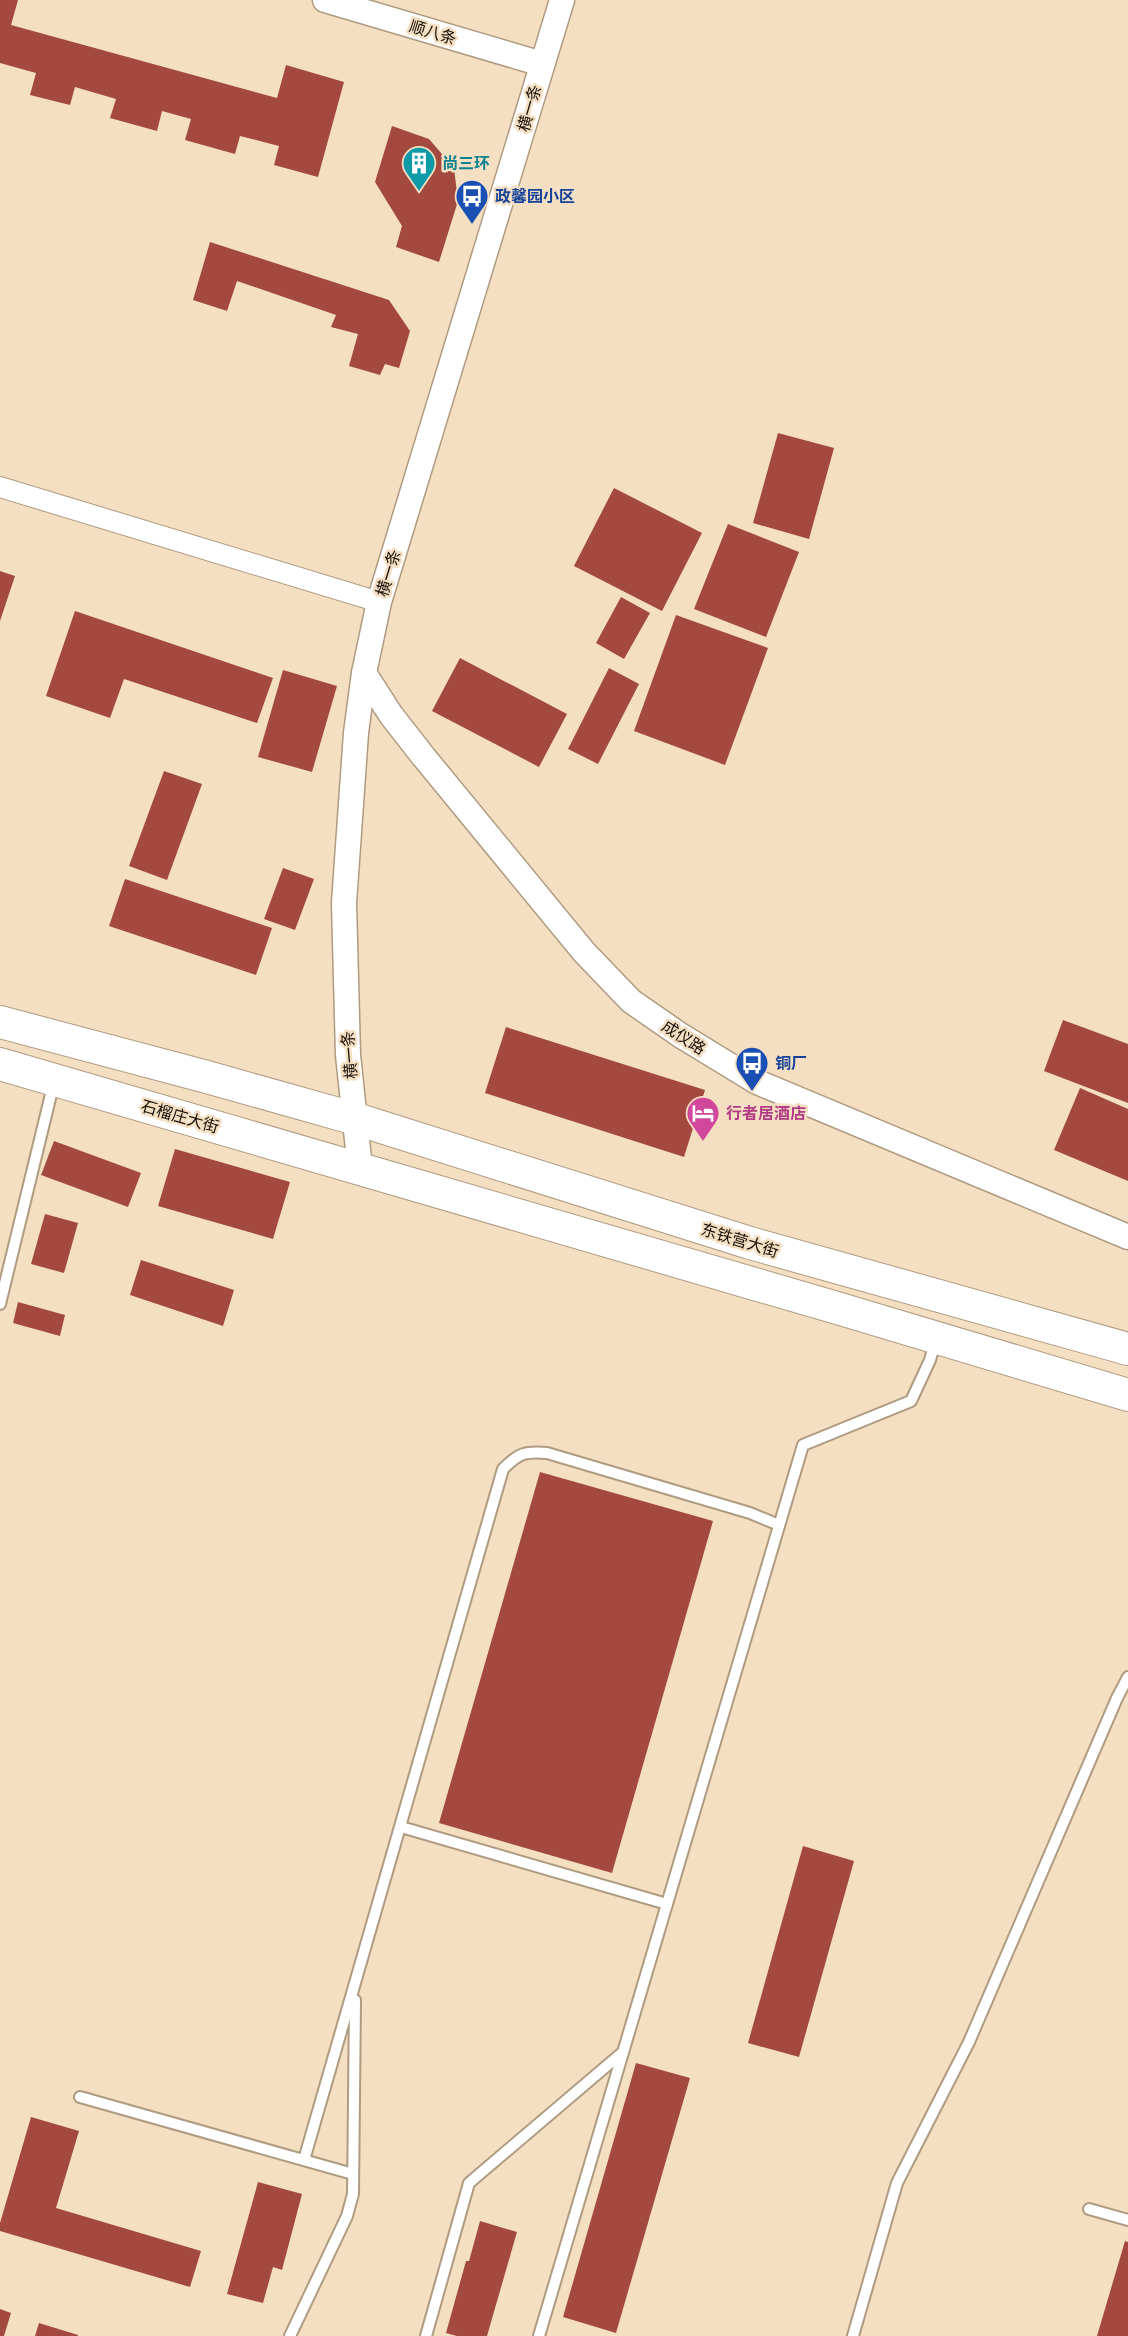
<svg xmlns="http://www.w3.org/2000/svg" width="1128" height="2336" font-family="'Nunito Sans','Noto Sans SC',sans-serif">
	<style>
		.building { fill: #a34940 }
		.lines { fill: none; stroke-linecap: round; stroke-linejoin: round }
		.service-casing { stroke: #af9b80; stroke-width: 14 }
		.minor-casing { stroke: #af9b80; stroke-width: 22 }
		.tertiary-casing { stroke: #af9b80; stroke-width: 27 }
		.primary-casing { stroke: #af9b80; stroke-width: 34 }
		.service { stroke: #fff; stroke-width: 10 }
		.minor { stroke: #fff; stroke-width: 20 }
		.tertiary { stroke: #fff; stroke-width: 24 }
		.primary { stroke: #fff; stroke-width: 32 }
		.labels { text-anchor: middle; stroke-width: 5; stroke-linejoin: round; paint-order: stroke }
		.street-label { font-size: 16px; fill: #150e05; stroke: #f5dfc3 }
		.culture-label { font-size: 16px; font-weight: bold; fill: #0d838f; stroke: #f5dfc3; text-anchor: start }
		.transit-label { font-size: 16px; font-weight: bold; fill: #164399; stroke: #f5dfc3; text-anchor: start }
		.hotel-label { font-size: 16px; font-weight: bold; fill: #b23c85; stroke: #f5dfc3; text-anchor: start }
	</style>
	<rect width="100%" height="100%" fill="#f5dfc3"/>
	<g class="building">
		<path d="M0,0H18L11,25L277,98L286,65L344,82L318,177L274,165L279,146L240,136L235,154L185,140L191,119L162,111L157,131L110,118L116,99L75,87L70,105L30,95L36,73L0,63Z"/>
		<path d="M392,126L429,139L454,168L458,201L439,262L396,247L402,226L375,182Z"/>
		<path d="M210,242L389,300L410,331L399,368L385,364L380,375L349,366L358,334L331,327L336,315L237,281L227,311L193,300Z"/>
		<path d="M778,433L834,448L809,539L753,523Z"/>
		<path d="M614,488L702,533L662,611L574,566Z"/>
		<path d="M728,524L799,552L766,637L694,609Z"/>
		<path d="M0,571L15,576L0,621Z"/>
		<path d="M621,597L650,613L624,659L596,643Z"/>
		<path d="M75,611L273,678L257,723L124,679L110,718L46,696Z"/>
		<path d="M676,615L768,648L725,765L634,731Z"/>
		<path d="M460,658L567,714L539,767L432,711Z"/>
		<path d="M609,668L639,684L598,764L568,749Z"/>
		<path d="M283,670L337,686L312,772L258,757Z"/>
		<path d="M164,771L202,784L167,880L129,866Z"/>
		<path d="M283,868L314,879L295,930L264,919Z"/>
		<path d="M125,879L272,928L256,975L109,926Z"/>
		<path d="M1063,1020L1128,1044V1103L1044,1071Z"/>
		<path d="M506,1027L705,1090L684,1157L485,1093Z"/>
		<path d="M1080,1088L1128,1109V1181L1054,1150Z"/>
		<path d="M54,1141L141,1173L128,1207L41,1175Z"/>
		<path d="M175,1149L290,1182L273,1239L158,1206Z"/>
		<path d="M45,1214L78,1223L64,1273L31,1264Z"/>
		<path d="M141,1260L234,1290L223,1326L130,1295Z"/>
		<path d="M18,1302L65,1315L60,1336L13,1323Z"/>
		<path d="M540,1472L713,1521L612,1873L439,1823Z"/>
		<path d="M803,1846L854,1861L799,2057L748,2043Z"/>
		<path d="M636,2063L690,2078L616,2333L563,2317Z"/>
		<path d="M31,2117L79,2131L56,2208L201,2251L190,2287L0,2231V2223Z"/>
		<path d="M258,2182L302,2194L282,2270L273,2267L263,2303L227,2294Z"/>
		<path d="M480,2221L517,2232L487,2336H457L446,2333L466,2261H469Z"/>
		<path d="M1125,2241L1128,2242V2336H1097Z"/>
		<path d="M0,2309L11,2313L4,2336H0Z"/>
		<path d="M39,2323L78,2335V2336H35Z"/>
	</g>
	<g class="lines">
		<defs>
			<g id="service">
				<path d="M0,1304L54,1082"/>
				<path d="M401,1827L667,1904"/>
				<path d="M80,2097L353,2174"/>
				<path d="M304,2160L503,1469C519,1453 525,1451 547,1453L750,1513L779,1525"/>
				<path d="M1089,2209L1128,2220"/>
				<path d="M290,2336L347,2216L353,2194L355,2000"/>
				<path d="M426,2336L469,2183L623,2052"/>
				<path d="M539,2336L803,1445L911,1401L930,1360L936,1339"/>
				<path d="M853,2336L897,2183L969,2042L1117,1698L1128,1677"/>
			</g>
			<path id="minor" d="M0,487L379,602"/>
			<g id="tertiary">
				<path d="M325,0L542,64"/>
				<path d="M364,673L391,715L423,756L584,952L631,1001L680,1035L757,1082L1128,1237"/>
				<path d="M360,1168L348,1055L344,903L356,733L364,673L379,602L562,0"/>
			</g>
			<g id="primary">
				<path d="M0,1022L207,1077L356,1119L750,1243L1128,1349"/>
				<path d="M0,1064L837,1308L1128,1395"/>
			</g>
		</defs>
		<use href="#service" class="service-casing"/>
		<use href="#minor" class="minor-casing"/>
		<use href="#tertiary" class="tertiary-casing"/>
		<use href="#primary" class="primary-casing"/>
		<use href="#service" class="service"/>
		<use href="#minor" class="minor"/>
		<use href="#tertiary" class="tertiary"/>
		<use href="#primary" class="primary"/>
	</g>
	<defs>
		<symbol id="building-pin" viewBox="-11 -11 22 30"><path d="M0 17L-7.5 6A9.5 9.5 0 1 1 7.5 6Z" fill="#0f9aa8" stroke="#f5dfc3"/><path d="M-4-6H4V6H1V3H-1V6H-4ZM-2.5-4.3h1.7v1.8h-1.7ZM.8-4.3h1.7v1.8H.8ZM-2.5-1h1.7V.8h-1.7ZM.8-1h1.7V.8H.8Z" fill="#fff"/></symbol>
		<symbol id="bus-pin" viewBox="-11 -11 22 30"><path d="M0 17L-7.5 6A9.5 9.5 0 1 1 7.5 6Z" fill="#1a4fb4" stroke="#f5dfc3"/><path d="M-5-6H5V4H4V6H2V4H-2V6H-4V4H-5ZM-3.5-4V0h7V-4ZM-3.5 1.2v1.5H-2V1.2ZM2 1.2v1.5H3.5V1.2Z" fill="#fff"/></symbol>
		<symbol id="hotel-pin" viewBox="-11 -11 22 30"><path d="M0 17L-7.5 6A9.5 9.5 0 1 1 7.5 6Z" fill="#d1479c" stroke="#f5dfc3"/><path d="M-6-4.5h1.5V1H6V5H4.5V3h-9V5H-6ZM-4 0a1.8 1.8 0 1 1 3.6 0ZM.5 0V-2.5h3Q6-2.5 6 0Z" fill="#fff"/></symbol>
	</defs>
	<g fill-rule="evenodd">
		<use href="#building-pin" x="400" y="144" width="38" height="52"/>
		<use href="#bus-pin" x="453" y="177" width="38" height="52"/>
		<use href="#bus-pin" x="733" y="1044" width="38" height="52"/>
		<use href="#hotel-pin" x="684" y="1094" width="38" height="52"/>
	</g>
	<g class="labels">
		<g class="street-label">
			<text transform="translate(433 32) rotate(17)" y="6">顺八条</text>
			<text transform="translate(529 108) rotate(-74)" y="6">横一条</text>
			<text transform="translate(388 573) rotate(-73)" y="6">横一条</text>
			<text transform="translate(684 1037) rotate(33)" y="6">成仪路</text>
			<text transform="translate(349 1055) rotate(-95)" y="6">横一条</text>
			<text transform="translate(180 1116) rotate(16)" y="6">石榴庄大街</text>
			<text transform="translate(740 1240) rotate(17)" y="6">东铁营大街</text>
		</g>
		<g class="culture-label">
			<text x="442" y="169">尚三环</text>
		</g>
		<g class="transit-label">
			<text x="495" y="202">政馨园小区</text>
			<text x="775" y="1069">铜厂</text>
		</g>
		<g class="hotel-label">
			<text x="726" y="1119">行者居酒店</text>
		</g>
	</g>
</svg>
